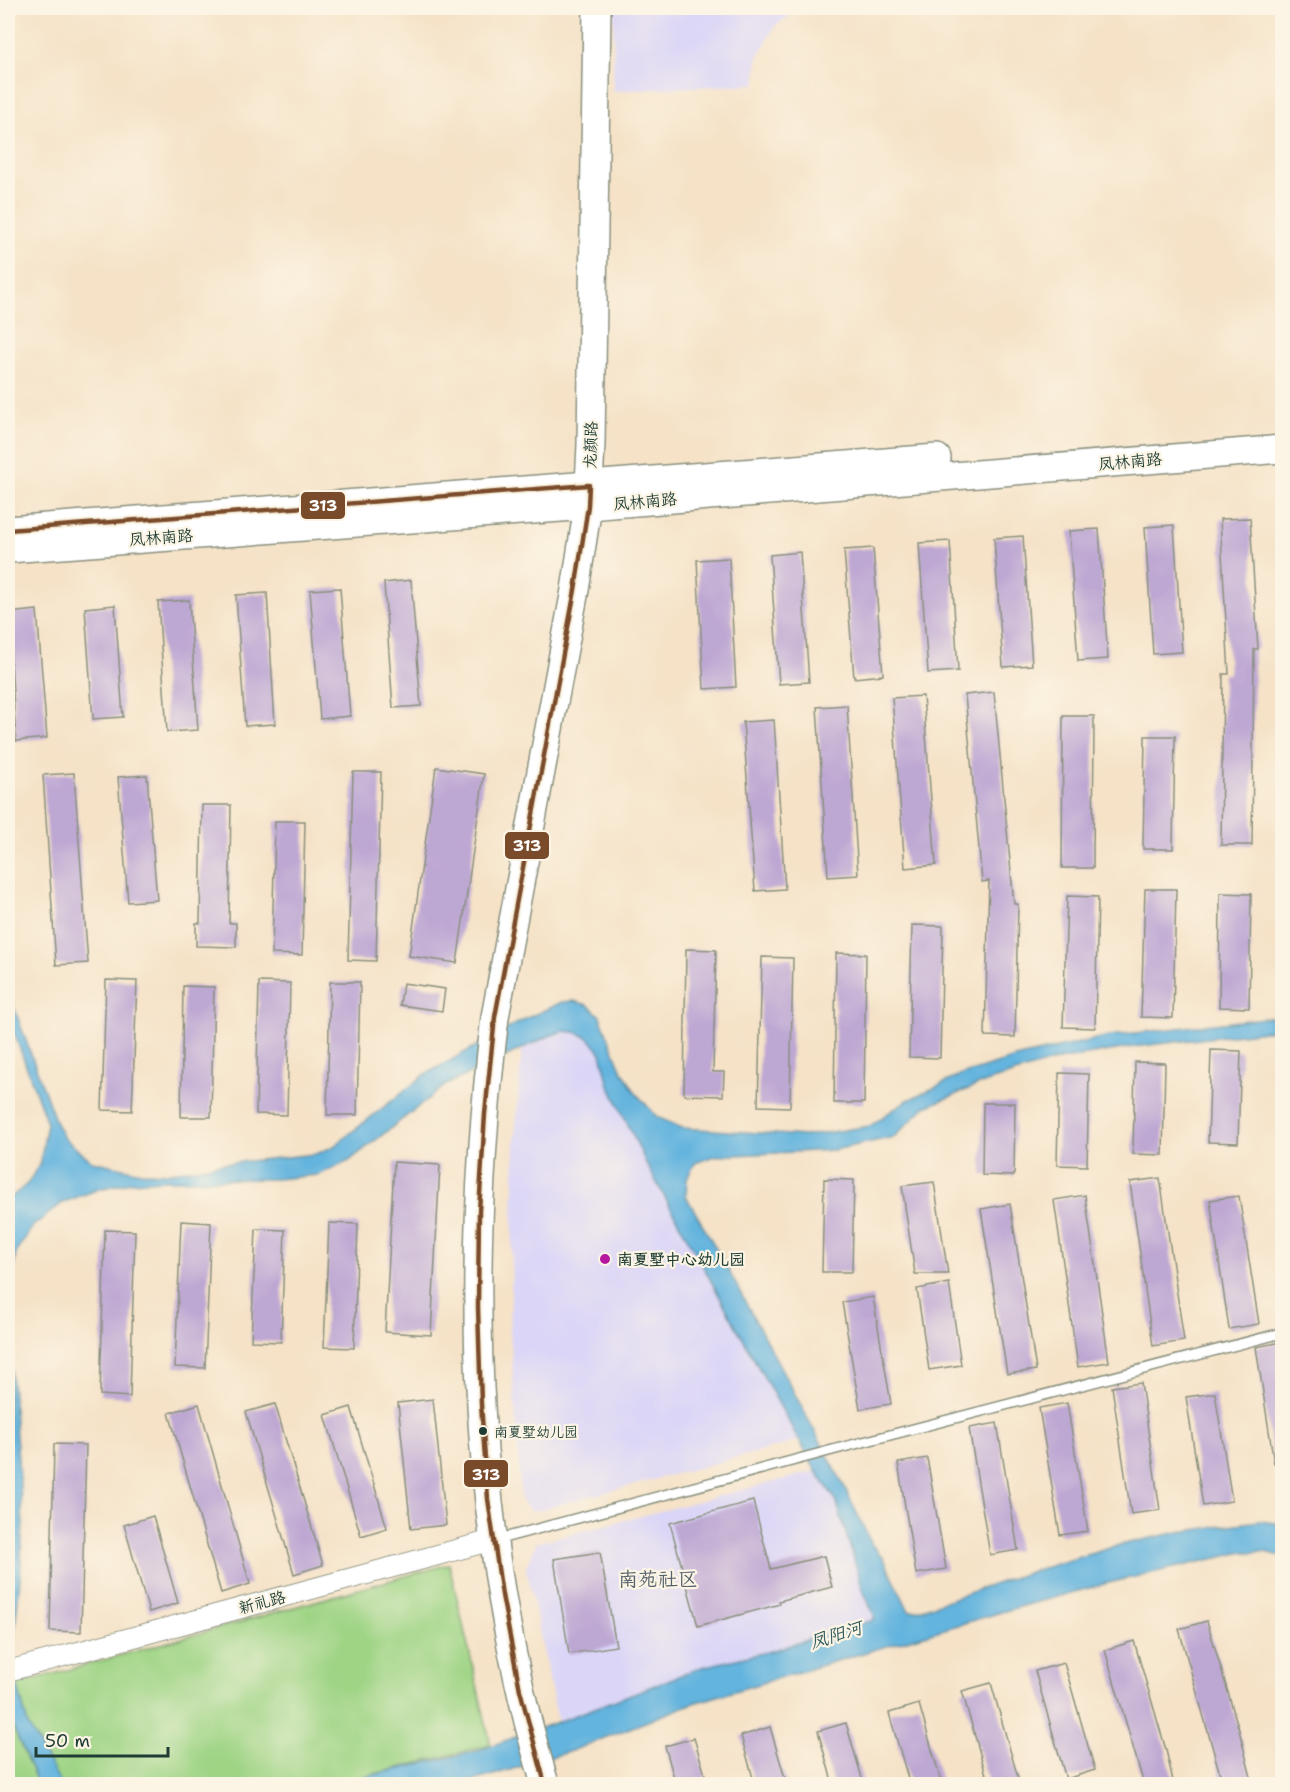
<svg xmlns="http://www.w3.org/2000/svg" width="1290" height="1792" font-family="'Shantell Sans','LXGW WenKai TC',sans-serif">
	<style>
		.built { fill: #dbd6f7 }
		.green { fill: #9fd485; stroke: #5f885c; stroke-width: 1.5 }
		.water { fill: #64b4de; stroke: #427889; stroke-width: 1.5 }
		.building { fill: #bda7d3 }
		.lines { fill: none; stroke-linecap: round; stroke-linejoin: round }
		.lane-casing { stroke: #8a907e; stroke-width: 12 }
		.street-casing { stroke: #8a907e; stroke-width: 22 }
		.secondary-casing { stroke: #8a907e; stroke-width: 30 }
		.lane { stroke: #fff; stroke-width: 9 }
		.street { stroke: #fff; stroke-width: 20 }
		.secondary { stroke: #fff; stroke-width: 27 }
		.bus-1-casing { stroke: #fcf5e5; stroke-width: 9 }
		.bus-1 { stroke: #7a4b2a; stroke-width: 4.5 }
		.poi-dot { fill: #b5179e; stroke: #fcf5e5; stroke-width: 2 }
		.bus-dot { fill: #1f3d34; stroke: #fcf5e5; stroke-width: 2 }
		.labels { text-anchor: middle; stroke-width: 4.5; stroke-linejoin: round; paint-order: stroke }
		.bus-label { font-size: 14px; fill: #1f3d34; stroke: #fcf5e5; text-anchor: start }
		.street-label { font-size: 16px; fill: #1f3d34; stroke: #fcf5e5 }
		.poi-label { font-size: 16px; font-weight: bold; fill: #1f3d34; stroke: #fcf5e5; text-anchor: start }
		.water-label { font-size: 18px; font-style: italic; fill: #305b5e; stroke: #fcf5e5 }
		.quarter-label { font-size: 20px; fill: #56626c; stroke: #fcf5e5 }
		.line-badge { stroke: #fcf5e5; stroke-width: 2 }
		.badge-label { font-size: 16px; text-anchor: middle; font-weight: bold; fill: #fff }
	</style>
	<rect width="100%" height="100%" fill="#fcf5e5"/>
	<filter id="ink" filterUnits="userSpaceOnUse"><feTurbulence type="fractalNoise" baseFrequency=".0167" numOctaves="2"/><feDisplacementMap in="SourceGraphic" scale="12" xChannelSelector="R" yChannelSelector="G"/><feConvolveMatrix kernelMatrix="1 2 1 2 8 2 1 2 1" color-interpolation-filters="sRGB"/></filter>
	<filter id="wash" filterUnits="userSpaceOnUse"><feTurbulence type="fractalNoise" baseFrequency=".008" numOctaves="4" result="noise"/><feDisplacementMap in="SourceGraphic" scale="24" xChannelSelector="R" yChannelSelector="G"/><feGaussianBlur stdDeviation="1.35" result="paint"/><feColorMatrix in="noise" values="0 0 0 0 0 0 0 0 0 0 0 0 0 0 0 0 0 1.4 0 .05"/><feComposite in="paint" operator="in"/></filter>
	<g filter="url(#wash)">
		<rect width="100%" height="100%" fill="#f5e2c7"/>
		<g class="built">
			<path d="M614,8H801L775,26L757,59L756,84L613,91Z"/>
			<path d="M562,1031L575,1032L589,1038L601,1053L609,1085L647,1165L800,1441L531,1512L521,1500L510,1330L515,1139L522,1048Z"/>
			<path d="M816,1471L836,1500L864,1593L874,1614V1620L771,1651L702,1667L558,1722L526,1567L536,1543Z"/>
		</g>
		<g class="green">
			<path d="M449,1564L491,1745L334,1784H61L28,1725L17,1684Z"/>
			<path d="M8,1716L9,1719L38,1784H8Z"/>
		</g>
		<path class="water" d="M8,991L56,1123L64,1138L92,1161L141,1172L166,1173L219,1164L316,1154L334,1146L426,1074L527,1018L562,1002L574,1001L588,1005L600,1016L620,1067L635,1092L657,1117L682,1128L805,1136L870,1126L904,1102L961,1075L1015,1058L1109,1036L1282,1016V1029L1133,1047L1058,1060L986,1082L925,1107L894,1137L834,1150L714,1156L695,1163L687,1178L686,1196L724,1262L842,1482L872,1545L883,1557L909,1611H916L1033,1571L1120,1545L1179,1532L1259,1521L1282,1524V1556L1265,1552H1243L1104,1584L1015,1608L691,1704L571,1751L464,1784H334L477,1751L587,1711L702,1667L771,1651L874,1620V1614L864,1593L836,1500L816,1471L647,1165L609,1085L601,1053L589,1038L575,1032L562,1031L540,1040L446,1085L349,1161L318,1175L276,1179L165,1180L130,1182L99,1189L64,1202L33,1226L16,1252L10,1290V1358L23,1524L20,1579L13,1646L17,1684L28,1725L61,1784H38L8,1716V1200L28,1183L40,1164L47,1123L8,1016Z"/>
		<g id="blocks">
			<g class="building">
				<path d="M1250,518L1258,649H1254L1252,845H1221L1223,674H1229L1220,519Z"/>
				<path d="M1174,525L1182,652L1153,654L1145,527Z"/>
				<path d="M1099,529L1108,659L1078,661L1069,531Z"/>
				<path d="M1023,536L1032,665L1003,667L994,538Z"/>
				<path d="M950,541L958,671L928,673L919,543Z"/>
				<path d="M873,548L883,675L854,678L844,550Z"/>
				<path d="M800,552L809,682L779,684L770,555Z"/>
				<path d="M729,558L736,687L704,689L697,560Z"/>
				<path d="M411,580L421,706L393,708L384,583Z"/>
				<path d="M340,588L350,716L320,719L310,590Z"/>
				<path d="M267,593L275,724L245,726L236,595Z"/>
				<path d="M189,600L198,730L167,732L158,602Z"/>
				<path d="M115,605L123,717L93,719L85,608Z"/>
				<path d="M37,610L47,738L16,741L8,613Z"/>
				<path d="M994,692L1014,904H1018L1015,1037L985,1036L989,881L982,882L965,695Z"/>
				<path d="M923,696L936,865L905,868L892,698Z"/>
				<path d="M847,705L858,875L828,877L817,707Z"/>
				<path d="M1063,716H1094L1093,868H1062Z"/>
				<path d="M774,720L785,889L755,891L743,722Z"/>
				<path d="M1145,736H1175L1173,849H1143Z"/>
				<path d="M436,767L484,774L457,963L409,956Z"/>
				<path d="M353,772H381L376,961L348,960Z"/>
				<path d="M74,773L88,963L56,965L43,775Z"/>
				<path d="M147,775L157,900L128,902L118,777Z"/>
				<path d="M202,805H231L229,923H236V947L196,946V923H200Z"/>
				<path d="M275,821H305L302,955L272,954Z"/>
				<path d="M1145,889H1176L1173,1018L1141,1017Z"/>
				<path d="M1220,893L1251,894L1249,1008L1219,1007Z"/>
				<path d="M1067,896L1098,897L1095,1028L1063,1027Z"/>
				<path d="M912,925L943,926L940,1058L909,1057Z"/>
				<path d="M686,949L716,950L713,1072H724L723,1096L684,1095Z"/>
				<path d="M836,953L866,954L864,1103H834Z"/>
				<path d="M762,957L793,958L790,1107L758,1106Z"/>
				<path d="M106,980L137,981L132,1111L102,1110Z"/>
				<path d="M259,982L290,983L287,1115L256,1114Z"/>
				<path d="M330,982H360L357,1115H327Z"/>
				<path d="M403,983L445,989L442,1011L400,1005Z"/>
				<path d="M183,986L214,987L211,1117H181Z"/>
				<path d="M1211,1050L1241,1051L1238,1143L1208,1142Z"/>
				<path d="M1135,1062L1165,1063L1163,1155L1133,1154Z"/>
				<path d="M1059,1073L1089,1074L1087,1166L1057,1165Z"/>
				<path d="M983,1103H1015L1014,1176L982,1175Z"/>
				<path d="M394,1162L440,1165L431,1335L385,1332Z"/>
				<path d="M1160,1178L1184,1341L1153,1346L1130,1182Z"/>
				<path d="M824,1179L854,1180L852,1272H822Z"/>
				<path d="M934,1182L948,1274H915L902,1186Z"/>
				<path d="M1085,1195L1109,1362L1078,1367L1054,1200Z"/>
				<path d="M1239,1196L1259,1324L1229,1329L1210,1200Z"/>
				<path d="M1010,1204L1036,1370L1007,1374L981,1209Z"/>
				<path d="M181,1221L211,1223L205,1368L175,1367Z"/>
				<path d="M329,1223L358,1224L354,1348L324,1347Z"/>
				<path d="M256,1229L285,1230L281,1342L251,1341Z"/>
				<path d="M105,1230L135,1231L130,1397L100,1395Z"/>
				<path d="M949,1283L961,1365L929,1370L917,1289Z"/>
				<path d="M873,1297L891,1404L860,1409L842,1302Z"/>
				<path d="M1282,1342V1463H1274L1256,1347Z"/>
				<path d="M1141,1383L1160,1510L1131,1514L1112,1387Z"/>
				<path d="M1215,1393L1232,1501L1203,1506L1186,1397Z"/>
				<path d="M433,1399L446,1525L411,1529L398,1403Z"/>
				<path d="M1067,1403L1088,1531L1060,1535L1039,1408Z"/>
				<path d="M199,1404L250,1584L221,1593L169,1413Z"/>
				<path d="M275,1404L323,1565L294,1574L246,1412Z"/>
				<path d="M351,1407L387,1528L361,1536L325,1415Z"/>
				<path d="M997,1423L1018,1550L990,1555L969,1428Z"/>
				<path d="M54,1444L86,1445L81,1632L50,1631Z"/>
				<path d="M927,1458L946,1569L916,1574L898,1463Z"/>
				<path d="M753,1501L771,1569L824,1556L832,1587L779,1601L780,1604L698,1626L670,1523Z"/>
				<path d="M153,1516L178,1603L149,1612L124,1525Z"/>
				<path d="M600,1552L616,1646L569,1654L554,1559Z"/>
				<path d="M1207,1621L1239,1730L1253,1785H1223L1179,1629Z"/>
				<path d="M1134,1641L1166,1750L1174,1785H1144L1105,1650Z"/>
				<path d="M1064,1663L1095,1770L1066,1779L1035,1671Z"/>
				<path d="M991,1683L1020,1785H989L962,1691Z"/>
				<path d="M919,1704L942,1785H910L889,1713Z"/>
				<path d="M846,1723L864,1785H833L818,1731Z"/>
				<path d="M770,1727L787,1785H755L741,1736Z"/>
				<path d="M694,1738L708,1785H676L665,1746Z"/>
			</g>
		</g>
	</g>
	<g filter="url(#ink)">
		<use href="#blocks" fill-opacity="0" stroke="#8a907e" stroke-width="1.5"/>
		<g class="lines">
			<defs>
				<path id="lane" d="M496,1540L840,1448L1282,1333"/>
				<path id="street" d="M8,1671L493,1540"/>
				<g id="secondary">
					<path d="M8,530L937,458"/>
					<path d="M8,549L588,506L1282,449"/>
					<path d="M545,1784C471,1534 464,1275 495,1017L575,590L588,506L591,444L597,8"/>
				</g>
			</defs>
			<use href="#lane" class="lane-casing"/>
			<use href="#street" class="street-casing"/>
			<use href="#secondary" class="secondary-casing"/>
			<use href="#lane" class="lane"/>
			<use href="#street" class="street"/>
			<use href="#secondary" class="secondary"/>
			<defs>
				<path id="bus-1" d="M8,530L589,485L588,506L575,590L495,1017L485,1114L479,1211L478,1307L481,1404L488,1499L502,1595L520,1690L545,1784"/>
			</defs>
			<use href="#bus-1" class="bus-1-casing"/>
			<use href="#bus-1" class="bus-1"/>
		</g>
	</g>
	<circle class="poi-dot" cx="605" cy="1259" r="6"/>
	<circle class="bus-dot" cx="483" cy="1431" r="5"/>
	<g class="labels">
		<g class="bus-label">
			<text x="494" y="1437">南夏墅幼儿园</text>
		</g>
		<g class="street-label">
			<text transform="translate(590 445) rotate(-88)" y="6">龙颜路</text>
			<text transform="translate(1130 461) rotate(-5)" y="6">凤林南路</text>
			<text transform="translate(645 501) rotate(-5)" y="6">凤林南路</text>
			<text transform="translate(161 537) rotate(-4)" y="6">凤林南路</text>
			<text transform="translate(262 1602) rotate(-15)" y="6">新礼路</text>
		</g>
		<g class="poi-label">
			<text x="617" y="1265">南夏墅中心幼儿园</text>
		</g>
		<g class="water-label">
			<text transform="translate(836 1635) rotate(-17)" y="6">凤阳河</text>
		</g>
		<g class="quarter-label">
			<text x="658" y="1586">南苑社区</text>
		</g>
	</g>
	<g class="line-badge">
		<rect x="300" y="491" width="46" height="29" rx="6" fill="#7a4b2a"/>
		<rect x="504" y="831" width="46" height="29" rx="6" fill="#7a4b2a"/>
		<rect x="463" y="1459" width="46" height="29" rx="6" fill="#7a4b2a"/>
	</g>
	<g class="badge-label">
		<text x="323" y="511">313</text>
		<text x="527" y="851">313</text>
		<text x="486" y="1480">313</text>
	</g>
	<rect width="1290" height="1792" fill="none" stroke="#fcf5e5" stroke-width="30"/>
	<path d="M36 1747v9h132v-9" fill="none" stroke="#1f3d34" stroke-width="3"/>
	<text x="45" y="1747" font-size="18" fill="#1f3d34" stroke="#fcf5e5" stroke-width="4.5" paint-order="stroke">50 m</text>
</svg>
